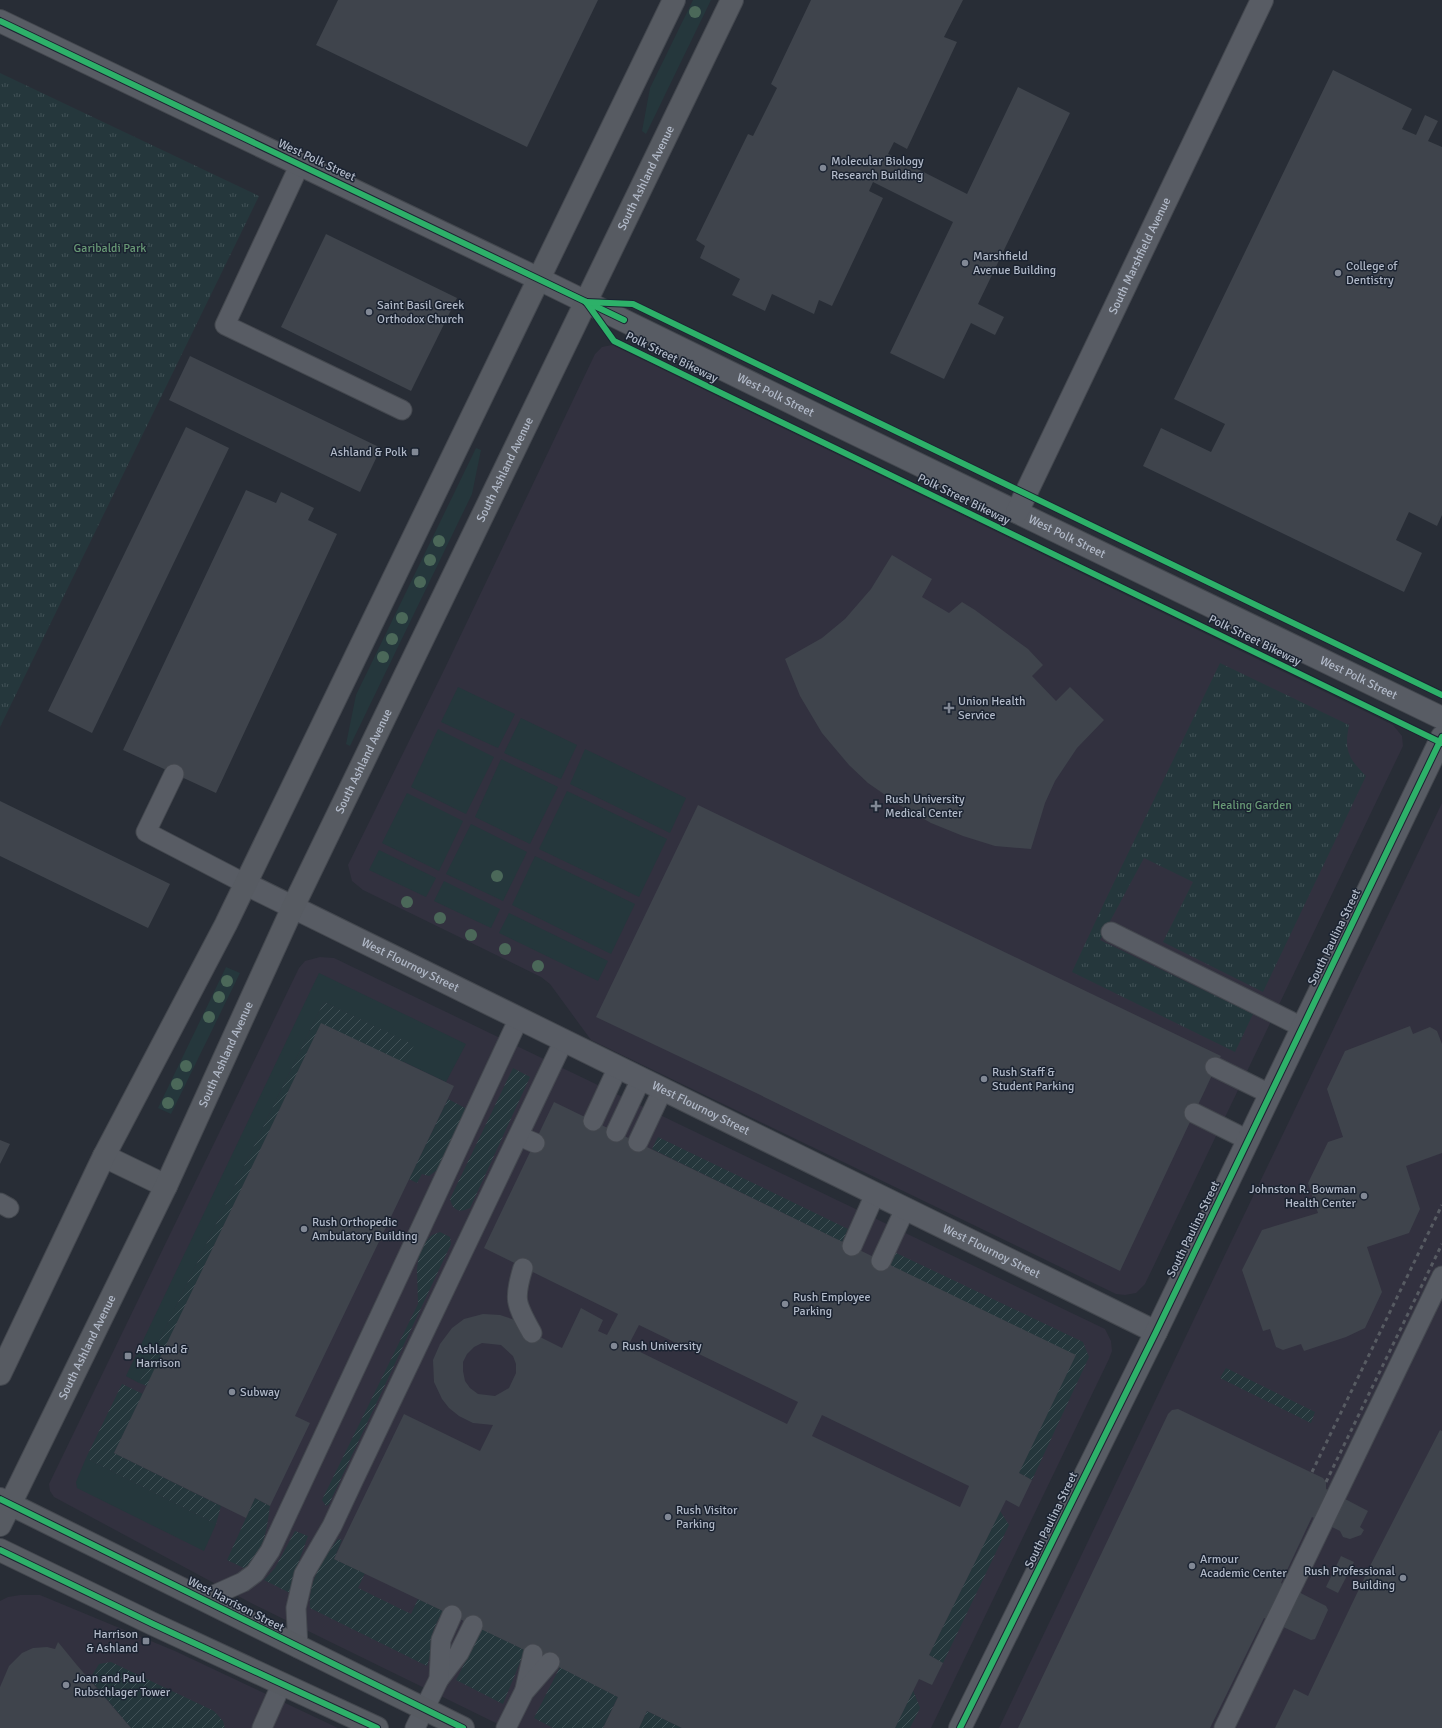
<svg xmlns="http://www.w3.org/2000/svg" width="1442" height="1728" font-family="Signika,sans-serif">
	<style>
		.medical { fill: #32313f }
		.grass { fill: #25373c }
		.park { fill: url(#park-tufts) }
		.garden { fill: url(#garden-furrows) }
		.building { fill: #3f444c; fill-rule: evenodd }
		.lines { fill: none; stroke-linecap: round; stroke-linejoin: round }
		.lane-casing { stroke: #44484f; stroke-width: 21 }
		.street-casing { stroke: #44484f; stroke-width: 24 }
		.secondary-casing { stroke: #44484f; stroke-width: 24 }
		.lane { stroke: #585c64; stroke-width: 19 }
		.street { stroke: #585c64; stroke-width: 22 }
		.secondary { stroke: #575b62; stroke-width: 22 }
		.rail { stroke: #575b62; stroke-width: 3; stroke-dasharray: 4 4; stroke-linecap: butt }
		.cycleway-casing { stroke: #1b2331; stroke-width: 8 }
		.cycleway { stroke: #2db169; stroke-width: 6 }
		.tree { fill: #4b6859 }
		.poi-dot { fill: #818895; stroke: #1b2331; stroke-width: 1.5 }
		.labels { text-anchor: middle; stroke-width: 3; stroke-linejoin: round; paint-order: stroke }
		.street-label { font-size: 12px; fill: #b1b9c8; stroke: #1b2331 }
		.poi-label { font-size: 12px; fill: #b1b9c8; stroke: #1b2331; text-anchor: start }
		.park-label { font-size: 12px; fill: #689975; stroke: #1b2331 }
	</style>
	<defs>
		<pattern id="park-tufts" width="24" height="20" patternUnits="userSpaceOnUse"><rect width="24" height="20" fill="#25373c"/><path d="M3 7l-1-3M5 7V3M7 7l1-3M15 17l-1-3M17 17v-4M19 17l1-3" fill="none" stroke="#425257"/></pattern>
		<pattern id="garden-furrows" width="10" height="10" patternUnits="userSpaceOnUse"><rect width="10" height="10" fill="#25373c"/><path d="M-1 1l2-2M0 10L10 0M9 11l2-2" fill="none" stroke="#425257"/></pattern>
	</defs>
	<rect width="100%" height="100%" fill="#282d36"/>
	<g class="medical">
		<path d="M612,345L1393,725L1402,736L1403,746L1145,1284L1136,1293L1125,1295L1116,1294L591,1040L550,984L541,977L363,890L352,881L348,865L445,668L595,354L602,347Z"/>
		<path d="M1442,803V1728H999L1196,1315Z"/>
		<path d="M320,957L334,958L1105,1329L1111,1341L1112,1351L1109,1359L931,1728H506L251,1603L54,1497L50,1491L49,1484L299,968L305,961Z"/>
		<path d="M20,1595H40L175,1651L338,1728H0V1601L8,1597Z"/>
	</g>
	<g class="grass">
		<path d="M693,0H711L646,134L642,131L650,88Z"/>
		<path d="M476,448L481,450L472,494L350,746L346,744L356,695Z"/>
		<path d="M458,687L515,714L498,748L441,722Z"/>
		<path d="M521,718L577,745L561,779L504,753Z"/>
		<path d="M438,729L494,757L466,814L411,787Z"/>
		<path d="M585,749L686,798L670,833L570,784Z"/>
		<path d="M501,759L558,787L530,844L475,817Z"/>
		<path d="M567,791L667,839L639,897L539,849Z"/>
		<path d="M407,793L463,821L439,871L382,843Z"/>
		<path d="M471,824L527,852L503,901L446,874Z"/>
		<path d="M379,850L436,878L426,897L369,870Z"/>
		<path d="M535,856L635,904L611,954L512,905Z"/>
		<path d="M444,881L500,909L491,928L434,901Z"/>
		<path d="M509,913L608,961L598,981L499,933Z"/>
		<path d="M226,967L240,973L171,1114L158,1108Z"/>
		<path d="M319,973L466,1044L446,1082L404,1062L413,1045L324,1002L139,1383L126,1376Z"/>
		<path d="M86,1458L216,1524L204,1551L77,1488L76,1482Z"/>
	</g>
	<g class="park">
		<path d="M0,73L259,196L0,727Z"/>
		<path d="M1220,663L1349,725C1344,750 1348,758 1366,776L1263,992L1163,942L1193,882L1144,858L1100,940L1253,1014L1235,1052L1072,972L1105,901Z"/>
	</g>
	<g class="garden">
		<path d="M324,1002L414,1045L404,1062L147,1386L139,1383Z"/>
		<path d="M513,1068L530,1077L470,1208C459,1213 453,1211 450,1199Z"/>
		<path d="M448,1099L467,1109L437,1170L429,1176L422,1174L417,1183L409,1179Z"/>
		<path d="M658,1137L848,1229L842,1242L652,1149Z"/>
		<path d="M440,1232L450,1237L451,1244L329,1504L326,1506L322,1500L418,1304L417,1269L419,1254L423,1244L432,1235Z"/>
		<path d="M892,1251L1083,1342L1089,1357L1032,1480L1019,1473L886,1263Z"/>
		<path d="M1226,1368L1315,1412L1311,1423L1220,1378Z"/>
		<path d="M122,1384L143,1394L114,1453L221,1506L216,1524L86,1458Z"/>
		<path d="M255,1498L270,1506C266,1532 265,1549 246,1569L227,1560Z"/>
		<path d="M1000,1511L1009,1525L943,1663L929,1655Z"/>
		<path d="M295,1531L308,1536L294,1575L290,1593L264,1580L275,1568Z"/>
		<path d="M338,1539L342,1540L334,1559L365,1573L358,1588L411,1614L418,1599L443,1611C439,1618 435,1625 433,1632C429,1644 432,1653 427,1666L310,1608C308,1582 322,1560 338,1539Z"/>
		<path d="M482,1629L525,1650L503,1704L456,1680Z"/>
		<path d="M111,1662L214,1711L223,1721L225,1728H131L94,1684L91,1677L99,1664Z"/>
		<path d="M560,1667L618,1697L603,1728H553L534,1718Z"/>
		<path d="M913,1690L920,1708L910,1728H895Z"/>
		<path d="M647,1711L682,1728H639Z"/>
	</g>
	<g class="building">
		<path d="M338,0H598L527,147L316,45Z"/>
		<path d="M811,0H963L944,37L957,42L907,149L894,142L888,154L967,194L1018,87L1070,113L978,304L1004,317L995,335L971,323L944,379L890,353L953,222L873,182L869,191L883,198L832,306L819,300L814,314L772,294L765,311L732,295L740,279L700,258L705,246L696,240L748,134L753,136L777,88L771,84Z"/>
		<path d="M1333,70L1412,109L1402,129L1416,135L1425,115L1438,121L1428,141L1442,147V515L1437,526L1409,512L1396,540L1422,553L1404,592L1143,466L1161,428L1211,452L1225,424L1174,399Z"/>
		<path d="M326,234L457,298L411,391L281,327Z"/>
		<path d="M190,356L381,448L360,492L169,400Z"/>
		<path d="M186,427L229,448L92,733L48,711Z"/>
		<path d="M246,490L276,503L281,492L314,508L308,520L337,534L216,793L123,750Z"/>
		<path d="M892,555L932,579L922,597L949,613L962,602L975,610L1028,649L1043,665L1032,676L1056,701L1070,687L1104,720L1077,748L1055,781L1045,803L1031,849L995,846L963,836L931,823L901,806L868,783L849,765L822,733L800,696L785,659L822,638L845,619L871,589Z"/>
		<path d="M0,801L170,884L148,928L0,856Z"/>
		<path d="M698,805L1221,1056L1120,1271L752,1091L596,1017Z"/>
		<path d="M321,1023L454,1086L295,1416L310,1423L270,1506L255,1498L246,1518L114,1453Z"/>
		<path d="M1410,1026L1413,1034L1430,1027L1437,1031L1442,1044V1153L1406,1166L1420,1209L1409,1233L1367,1247L1382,1292L1365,1328L1346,1337L1304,1351L1301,1344L1283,1350L1276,1347L1270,1329L1263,1331L1242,1270L1262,1230L1318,1213L1308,1183L1328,1142L1343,1137L1327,1089L1345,1051Z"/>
		<path d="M554,1102L1076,1355L1019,1473L1032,1480L1019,1507L1006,1500L929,1655L943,1663L932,1685L919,1679L895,1728H682L647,1711L639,1728H603L618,1697L533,1654L334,1559L404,1414L480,1451L493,1425L473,1423L459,1416L449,1408L442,1399L434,1382L433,1360L440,1344L452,1328L464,1319L483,1314L500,1315L518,1321L532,1333L562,1348L581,1308L603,1320L598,1331L607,1335L618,1314L484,1248ZM639,1325L798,1402L787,1424L628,1346ZM482,1343L501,1345L513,1356L516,1364V1373L509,1388L495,1396L478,1394L470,1388L465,1381L463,1371V1362L467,1354L474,1347ZM822,1415L969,1486L960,1507L812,1436Z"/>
		<path d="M0,1140L10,1144L0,1164Z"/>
		<path d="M1178,1409L1323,1478L1326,1482V1489L1368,1511L1360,1527L1364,1530L1361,1535L1350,1539L1343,1537L1340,1531L1312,1517L1281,1583L1326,1606L1328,1610L1315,1639L1311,1640L1264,1618L1210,1728H1018L1168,1414L1172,1410Z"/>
		<path d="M1440,1430L1442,1431V1728H1275L1294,1689L1308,1696L1370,1566Z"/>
		<path d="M1341,1556L1354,1562L1338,1593L1326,1587Z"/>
		<path d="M58,1642L76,1664L131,1728H0V1687L9,1666L22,1653L33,1648L47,1647L55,1649Z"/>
	</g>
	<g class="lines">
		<defs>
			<g id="lane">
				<path d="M300,164L225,325L402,410"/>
				<path d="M174,774L146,832L246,884"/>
				<path d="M1111,932L1302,1027"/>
				<path d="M1215,1067L1270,1094"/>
				<path d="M1194,1113L1248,1140"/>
				<path d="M593,1121L618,1067"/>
				<path d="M616,1132L641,1079"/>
				<path d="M519,1136L535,1143"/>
				<path d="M638,1142L663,1089"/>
				<path d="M0,1203L9,1208"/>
				<path d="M852,1246L875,1194"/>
				<path d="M881,1261L905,1209"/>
				<path d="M523,1268C513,1300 516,1304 532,1333"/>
				<path d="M203,1600L243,1582L255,1573L270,1551L519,1018"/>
				<path d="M298,1648L296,1608L304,1574L332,1526L354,1479L564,1040"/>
				<path d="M439,1679L459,1653L473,1625"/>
				<path d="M525,1689L533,1654"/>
				<path d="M262,1728L282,1683"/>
				<path d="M415,1728L439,1679L441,1640L452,1615"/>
				<path d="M506,1728L524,1692L550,1662"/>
				<path d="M1224,1728L1442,1276"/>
			</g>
			<g id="street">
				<path id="s1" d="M0,21L539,279L835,424L1442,718"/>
				<path id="s2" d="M1017,512L1262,0"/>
				<path id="s3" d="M246,884L1156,1332"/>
				<path d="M960,1728L1156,1332L1442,737"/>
			</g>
			<g id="secondary">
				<path d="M104,1156L166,1186"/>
				<path d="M0,1374L104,1156L226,924L674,0"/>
				<path d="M0,1499L463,1728"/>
				<path id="s4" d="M0,1525L166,1186L293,907L732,0"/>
				<path d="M0,1550L153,1624L377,1728"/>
			</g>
		</defs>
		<use href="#lane" class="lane-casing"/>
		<use href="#street" class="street-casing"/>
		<use href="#secondary" class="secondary-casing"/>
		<use href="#lane" class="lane"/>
		<use href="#street" class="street"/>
		<use href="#secondary" class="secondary"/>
		<g class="rail">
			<path d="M1312,1472L1442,1205"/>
			<path d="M1326,1482L1442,1244"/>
		</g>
		<defs>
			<g id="cycleway">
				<path d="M0,21L624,320"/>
				<path d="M586,302L614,341L1442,743"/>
				<path d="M586,302L633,304L1442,695"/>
				<path d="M0,1499L463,1728"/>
				<path d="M0,1550L153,1624L377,1728"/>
				<path d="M960,1728L1156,1332L1442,737"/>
			</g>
		</defs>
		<use href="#cycleway" class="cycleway-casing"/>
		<use href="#cycleway" class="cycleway"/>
	</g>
	<g class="tree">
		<circle cx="695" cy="12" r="6"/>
		<circle cx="439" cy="541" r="6"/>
		<circle cx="430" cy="560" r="6"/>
		<circle cx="420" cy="582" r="6"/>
		<circle cx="402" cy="618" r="6"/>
		<circle cx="392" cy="639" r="6"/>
		<circle cx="383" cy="657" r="6"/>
		<circle cx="497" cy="876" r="6"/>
		<circle cx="407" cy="902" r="6"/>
		<circle cx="440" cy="918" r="6"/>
		<circle cx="471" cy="935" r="6"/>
		<circle cx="505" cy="949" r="6"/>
		<circle cx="538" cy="966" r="6"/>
		<circle cx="227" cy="981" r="6"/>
		<circle cx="219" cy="997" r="6"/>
		<circle cx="209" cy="1017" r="6"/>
		<circle cx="186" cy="1066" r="6"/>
		<circle cx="177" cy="1084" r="6"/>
		<circle cx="168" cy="1103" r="6"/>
	</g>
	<g class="poi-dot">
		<circle cx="823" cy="168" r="4"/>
		<circle cx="965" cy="263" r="4"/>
		<circle cx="1338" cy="273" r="4"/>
		<circle cx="369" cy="312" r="4"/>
		<rect x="411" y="448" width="8" height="8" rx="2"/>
		<path d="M947 702h4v4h4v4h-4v4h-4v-4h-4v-4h4z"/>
		<path d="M874 800h4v4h4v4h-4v4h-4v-4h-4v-4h4z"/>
		<circle cx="984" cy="1079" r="4"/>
		<circle cx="1364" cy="1196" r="4"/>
		<circle cx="304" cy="1229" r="4"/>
		<circle cx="785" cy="1304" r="4"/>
		<circle cx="614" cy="1346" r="4"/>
		<rect x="124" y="1352" width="8" height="8" rx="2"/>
		<circle cx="232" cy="1392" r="4"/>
		<circle cx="668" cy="1517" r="4"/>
		<circle cx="1192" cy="1566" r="4"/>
		<circle cx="1403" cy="1578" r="4"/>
		<rect x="142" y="1637" width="8" height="8" rx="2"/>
		<circle cx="66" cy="1685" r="4"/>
	</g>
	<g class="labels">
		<g class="street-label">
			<text transform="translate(317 160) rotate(25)" y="4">West Polk Street</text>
			<text dy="4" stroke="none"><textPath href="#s4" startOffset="1494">South Ashland Avenue</textPath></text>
			<text dy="4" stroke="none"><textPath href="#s2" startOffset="284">South Marshfield Avenue</textPath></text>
			<text transform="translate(672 357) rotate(26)" y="4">Polk Street Bikeway</text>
			<text dy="4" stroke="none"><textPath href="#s1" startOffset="861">West Polk Street</textPath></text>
			<text dy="4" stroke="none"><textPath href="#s4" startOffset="1170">South Ashland Avenue</textPath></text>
			<text transform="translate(964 499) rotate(26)" y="4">Polk Street Bikeway</text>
			<text dy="4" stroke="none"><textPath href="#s1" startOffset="1185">West Polk Street</textPath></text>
			<text transform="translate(1255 640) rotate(26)" y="4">Polk Street Bikeway</text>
			<text dy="4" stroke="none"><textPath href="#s1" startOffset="1509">West Polk Street</textPath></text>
			<text dy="4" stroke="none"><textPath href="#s4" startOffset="846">South Ashland Avenue</textPath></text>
			<text transform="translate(1334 937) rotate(-64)" y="4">South Paulina Street</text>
			<text dy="4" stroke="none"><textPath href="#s3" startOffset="183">West Flournoy Street</textPath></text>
			<text dy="4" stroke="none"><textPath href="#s4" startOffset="522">South Ashland Avenue</textPath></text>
			<text dy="4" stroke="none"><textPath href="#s3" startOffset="507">West Flournoy Street</textPath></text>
			<text transform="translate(1193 1229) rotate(-64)" y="4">South Paulina Street</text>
			<text dy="4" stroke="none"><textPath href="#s3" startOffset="831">West Flournoy Street</textPath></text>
			<text dy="4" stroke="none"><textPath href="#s4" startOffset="198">South Ashland Avenue</textPath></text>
			<text transform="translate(1051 1520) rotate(-64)" y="4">South Paulina Street</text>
			<text transform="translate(236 1604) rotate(27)" y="4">West Harrison Street</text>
		</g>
		<g class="poi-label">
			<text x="831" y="165">Molecular Biology<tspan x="831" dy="14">Research Building</tspan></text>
			<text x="973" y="260">Marshfield<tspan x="973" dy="14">Avenue Building</tspan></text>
			<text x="1346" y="270">College of<tspan x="1346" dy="14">Dentistry</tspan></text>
			<text x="377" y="309">Saint Basil Greek<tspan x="377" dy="14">Orthodox Church</tspan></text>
			<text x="407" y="456" text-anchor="end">Ashland &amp; Polk</text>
			<text x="958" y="705">Union Health<tspan x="958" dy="14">Service</tspan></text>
			<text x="885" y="803">Rush University<tspan x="885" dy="14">Medical Center</tspan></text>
			<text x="992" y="1076">Rush Staff &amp;<tspan x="992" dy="14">Student Parking</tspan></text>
			<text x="1356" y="1193" text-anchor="end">Johnston R. Bowman<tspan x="1356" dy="14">Health Center</tspan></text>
			<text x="312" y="1226">Rush Orthopedic<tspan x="312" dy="14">Ambulatory Building</tspan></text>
			<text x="793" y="1301">Rush Employee<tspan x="793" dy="14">Parking</tspan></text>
			<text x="622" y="1350">Rush University</text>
			<text x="136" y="1353">Ashland &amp;<tspan x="136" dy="14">Harrison</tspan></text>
			<text x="240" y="1396">Subway</text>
			<text x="676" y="1514">Rush Visitor<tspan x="676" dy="14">Parking</tspan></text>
			<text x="1200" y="1563">Armour<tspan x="1200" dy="14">Academic Center</tspan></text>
			<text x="1395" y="1575" text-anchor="end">Rush Professional<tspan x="1395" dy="14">Building</tspan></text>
			<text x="138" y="1638" text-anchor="end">Harrison<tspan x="138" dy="14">&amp; Ashland</tspan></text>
			<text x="74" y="1682">Joan and Paul<tspan x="74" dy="14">Rubschlager Tower</tspan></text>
		</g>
		<g class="park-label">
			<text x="110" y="252">Garibaldi Park</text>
			<text x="1252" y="809">Healing Garden</text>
		</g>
	</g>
</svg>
